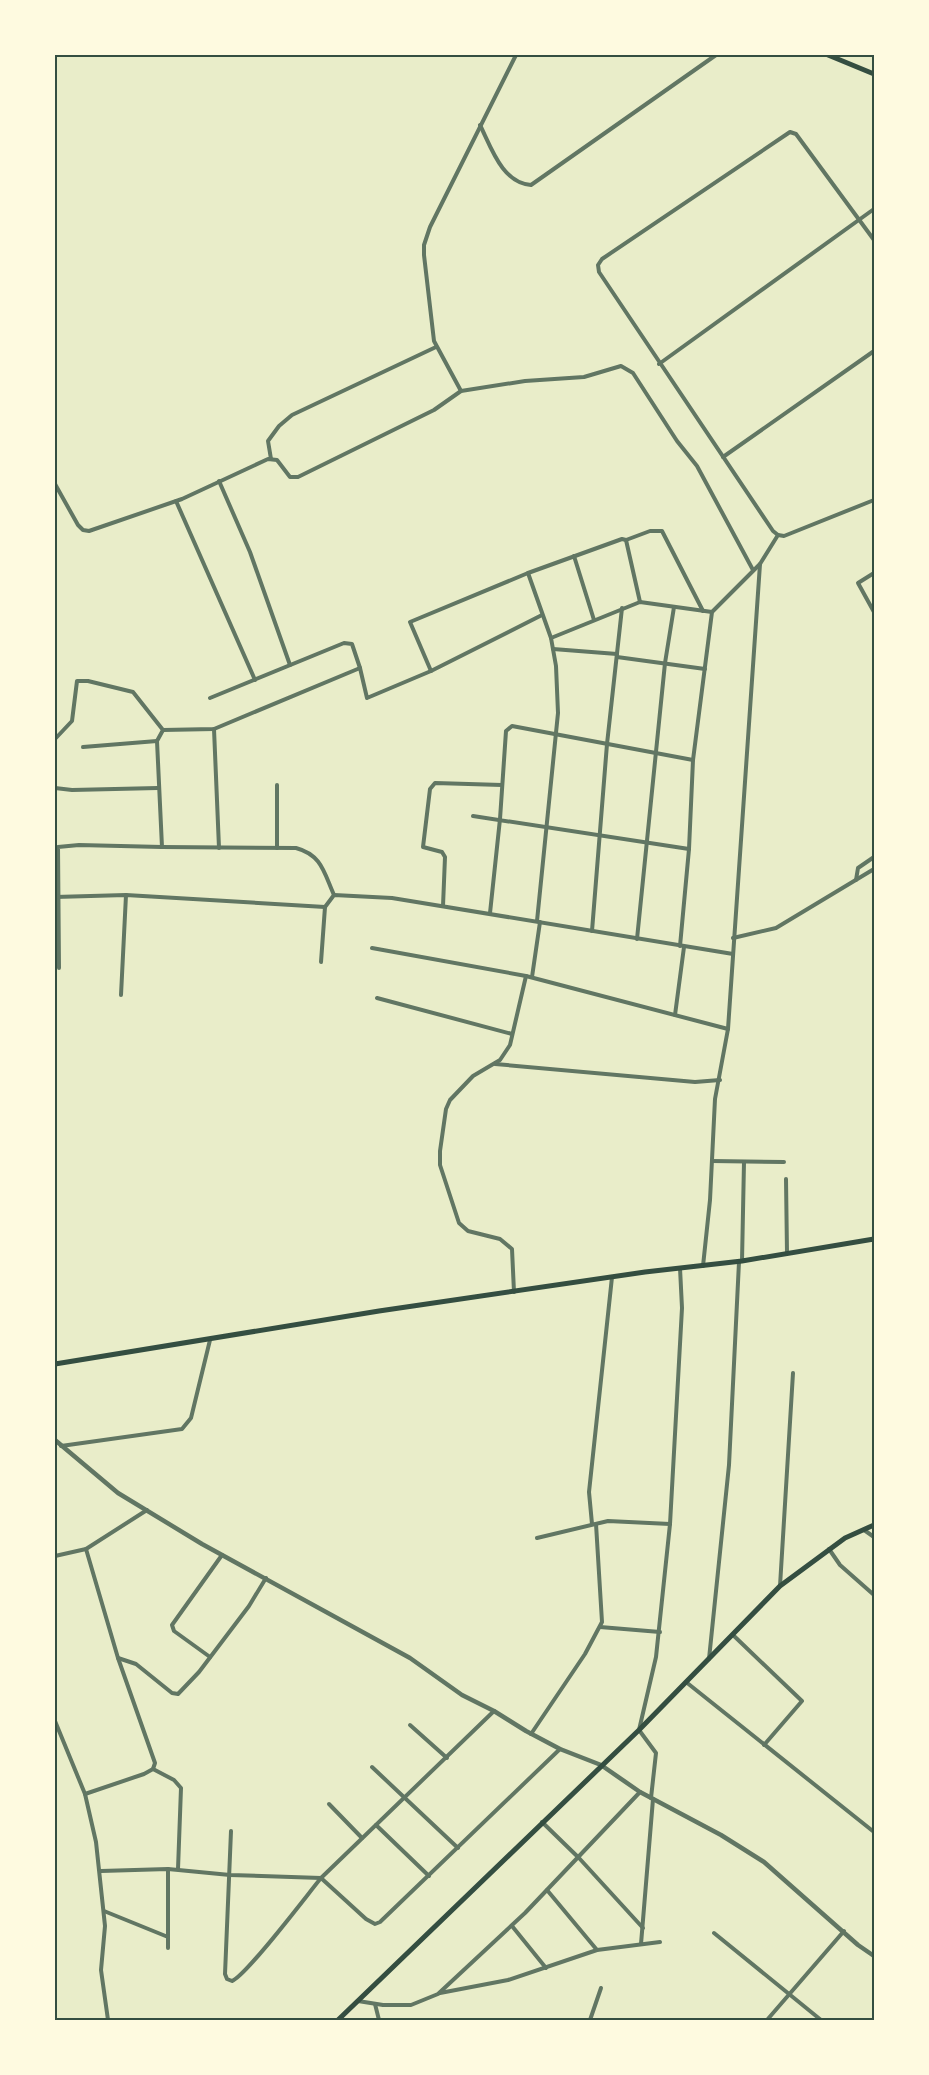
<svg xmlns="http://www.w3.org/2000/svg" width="929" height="2075" font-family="'DejaVu Sans',sans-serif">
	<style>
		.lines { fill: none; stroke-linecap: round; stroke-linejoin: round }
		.minor { stroke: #617663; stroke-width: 4 }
		.tertiary { stroke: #617663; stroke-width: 4.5 }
		.secondary { stroke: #344e41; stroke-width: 5 }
		.neatline { fill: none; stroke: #344e41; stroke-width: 2 }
	</style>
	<rect width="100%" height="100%" fill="#e9edc9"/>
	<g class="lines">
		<g class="minor">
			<path d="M480,125C491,147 502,183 531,185L716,55"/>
			<path d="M659,364L874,209"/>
			<path d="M461,391L434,341L424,255V245L430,227L516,55"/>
			<path d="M723,457L874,351"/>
			<path d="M271,459L268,441L279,426L292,415L436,347"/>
			<path d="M219,481L250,552L290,665"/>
			<path d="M55,484L78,525L83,530L89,531L182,499L268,459L277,460L290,477H298L434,410L461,391L525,381L584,377L621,366L633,373L677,441L697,466L753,570"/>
			<path d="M176,501L255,680"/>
			<path d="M778,535L773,531L599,272L598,265L602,259L790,132L796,134L874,240"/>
			<path d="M626,540L650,531H662L703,611"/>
			<path d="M574,556L594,620"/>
			<path d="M528,573L551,638L556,666L558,713L537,921"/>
			<path d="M874,573L858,583L874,612"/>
			<path d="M551,638L640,602L712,612"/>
			<path d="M553,649L617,654"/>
			<path d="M617,657L705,669"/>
			<path d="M431,671L410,622L528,573L622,539L626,540L640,602"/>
			<path d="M210,698L344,643L352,644L360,668"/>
			<path d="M214,729L219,848"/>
			<path d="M163,730L214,729L360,668L367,698L431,671L542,615"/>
			<path d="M55,739L72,721L77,681H88L133,692L163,730L157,741L162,847L79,845L58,847L59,968"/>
			<path d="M83,747L157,741"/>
			<path d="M277,785V848"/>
			<path d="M55,788L72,790L158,788"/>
			<path d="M473,816L689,849"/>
			<path d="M162,847L296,848C322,855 324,873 334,895"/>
			<path d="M856,880L858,868L874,857"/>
			<path d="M55,897L126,895L325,907L334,895L392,898L733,954"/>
			<path d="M443,906L445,857L442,852L423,847L430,789L435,783L502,785"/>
			<path d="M490,913L500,819L506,731L512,726L693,760"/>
			<path d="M592,931L607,744L622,608"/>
			<path d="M733,938L776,928L874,869"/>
			<path d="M637,939L665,663L674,607"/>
			<path d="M680,946L689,849L693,760L712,612L760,564"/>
			<path d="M372,948L526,976L728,1029"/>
			<path d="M321,962L325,907"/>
			<path d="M532,977L540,922"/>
			<path d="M121,995L126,895"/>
			<path d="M377,998L512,1034"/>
			<path d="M675,1015L684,947"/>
			<path d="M495,1064L695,1082L720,1080"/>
			<path d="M712,1161L784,1162"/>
			<path d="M786,1179L787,1253"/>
			<path d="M742,1261L744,1162"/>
			<path d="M703,1266L710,1200L715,1099L728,1029L760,564L778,535L784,536L874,500"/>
			<path d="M514,1292L512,1249L500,1239L468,1231L459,1223L440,1165V1151L446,1109L450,1100L473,1076L500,1060L510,1045L526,976"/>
			<path d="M61,1446L182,1429L191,1418L210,1340"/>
			<path d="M592,1524L589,1492L612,1277"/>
			<path d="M864,1530L874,1537"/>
			<path d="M537,1538L608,1521L670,1524"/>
			<path d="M829,1549L840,1565L874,1595"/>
			<path d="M55,1556L86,1549L147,1510"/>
			<path d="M780,1586L793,1373"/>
			<path d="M600,1627L660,1632"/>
			<path d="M733,1635L802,1701L764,1745"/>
			<path d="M210,1657L174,1631L172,1625L222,1555"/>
			<path d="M118,1658L136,1664L172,1693L178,1694L199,1672L249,1606L266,1578"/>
			<path d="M709,1659L729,1465L739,1262"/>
			<path d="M686,1682L874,1832"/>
			<path d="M55,1721L85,1794L96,1842L105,1926L101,1970L108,2020"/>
			<path d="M410,1725L447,1758"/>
			<path d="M531,1734L585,1654L602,1622L596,1524"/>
			<path d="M372,1767L458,1848"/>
			<path d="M153,1769L174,1780L181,1788L178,1869"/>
			<path d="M85,1794L144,1774L153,1769L155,1763L118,1658L86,1549"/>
			<path d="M651,1798L656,1753L639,1730L656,1657L670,1524L682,1308L680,1268"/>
			<path d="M329,1804L362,1838"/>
			<path d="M542,1822L579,1858L643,1928"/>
			<path d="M376,1825L429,1876"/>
			<path d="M231,1831L225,1974L227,1979L232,1981C246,1976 307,1895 321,1878L366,1919L375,1924L380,1922L560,1749"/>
			<path d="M101,1871L168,1869L230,1875L321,1878L494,1711"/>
			<path d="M547,1890L597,1950"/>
			<path d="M104,1911L168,1937"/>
			<path d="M512,1926L546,1968"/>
			<path d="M714,1933L821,2020"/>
			<path d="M641,1944L653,1799"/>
			<path d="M168,1948V1869"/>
			<path d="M440,1993L508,1980L597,1950L660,1942"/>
			<path d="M358,2001L383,2005H411L438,1994L525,1913L640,1792"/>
			<path d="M375,2004L379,2020"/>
			<path d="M590,2020L601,1988"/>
			<path d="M767,2020L844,1931"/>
		</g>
		<path class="tertiary" d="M55,1440L118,1493L202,1544L410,1658L462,1695L494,1711L526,1731L560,1749L601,1765L640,1792L721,1835L764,1862L858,1945L874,1956"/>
		<g class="secondary">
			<path d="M828,55L874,74"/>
			<path d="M55,1364L379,1311L645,1272L742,1261L874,1239"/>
			<path d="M338,2020L639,1730L780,1586L845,1538L874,1525"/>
		</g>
	</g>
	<rect width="929" height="2075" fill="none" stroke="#fefae0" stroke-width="112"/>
	<rect x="56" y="56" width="817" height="1963" class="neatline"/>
</svg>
